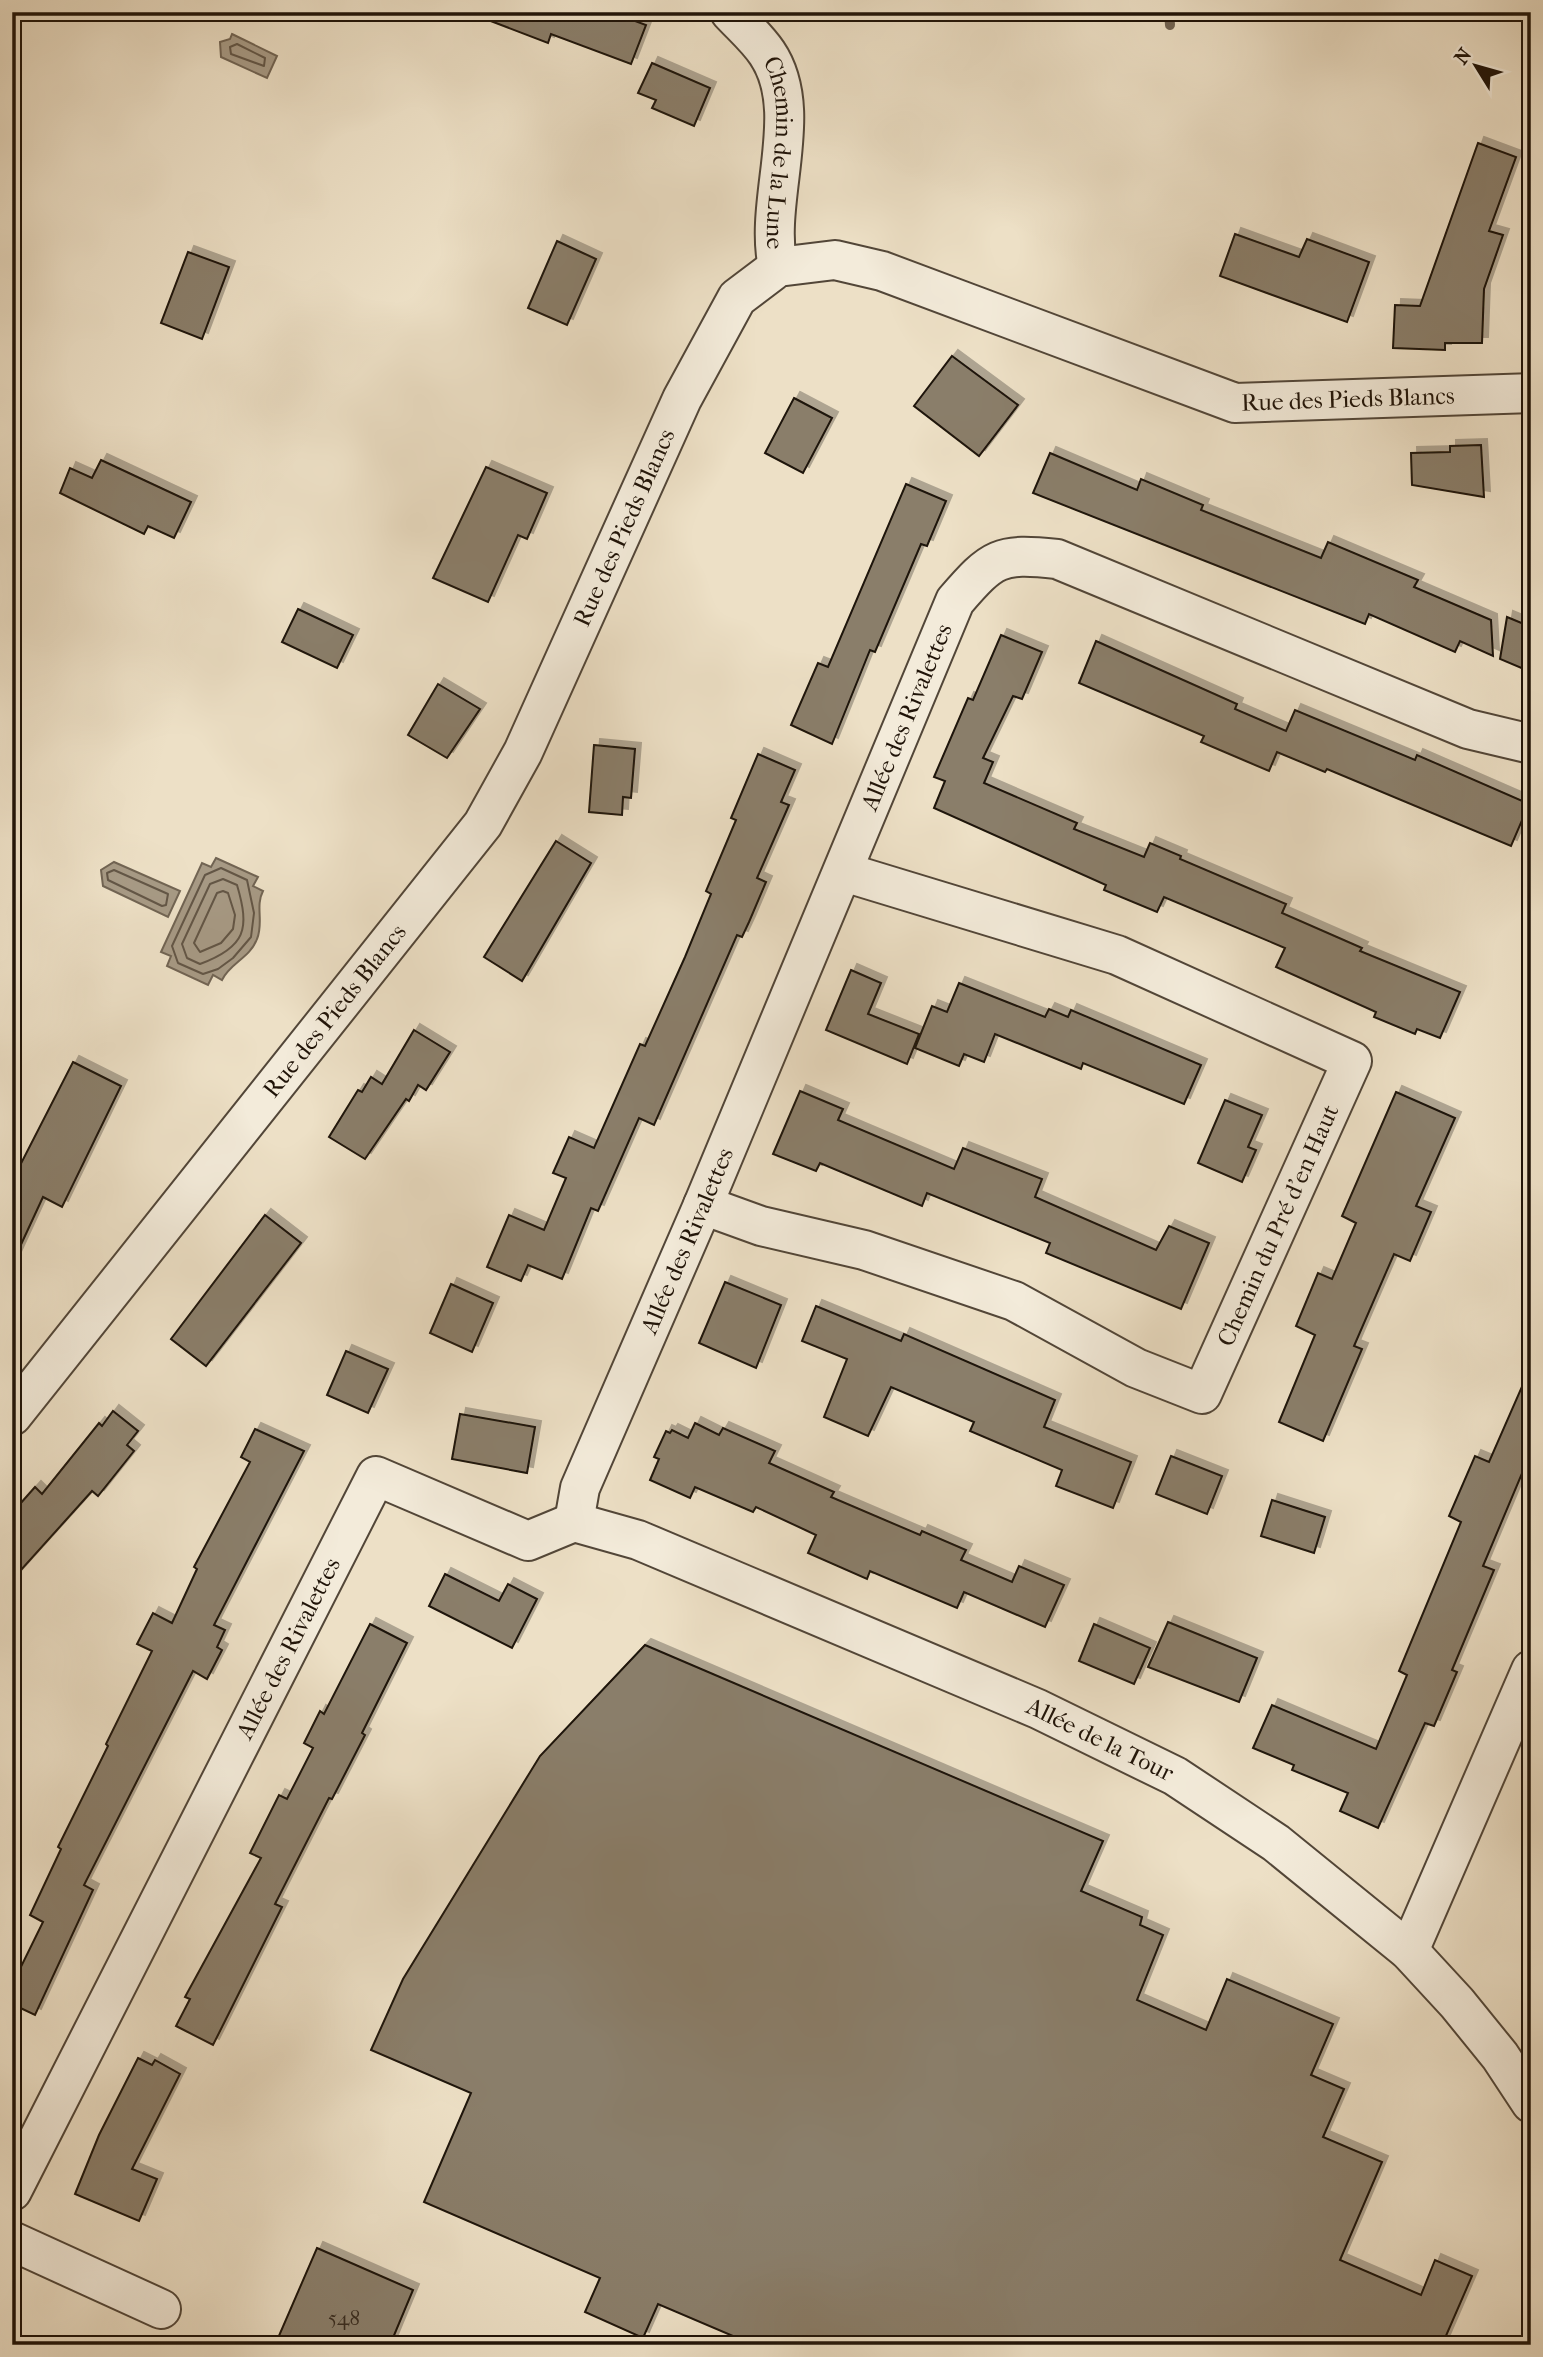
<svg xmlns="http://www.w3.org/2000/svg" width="1543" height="2357" font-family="'IM FELL French Canon',serif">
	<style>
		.water { fill: #a79a85; stroke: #716453; stroke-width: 2 }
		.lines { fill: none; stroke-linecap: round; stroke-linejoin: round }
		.shore { stroke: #635646; stroke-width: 2 }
		.stream { stroke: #716453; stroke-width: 10 }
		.building { fill: #8a7e6b; stroke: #1f1308; stroke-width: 2; filter: url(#shadow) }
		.minor-casing { stroke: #524638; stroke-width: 42 }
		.minor { stroke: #f3ebda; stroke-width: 38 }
		.labels { text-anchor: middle; stroke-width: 5; stroke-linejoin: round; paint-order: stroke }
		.number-label { font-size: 21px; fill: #3a2e21 }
		.street-label { font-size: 24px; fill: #1f1308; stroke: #f3ebda }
	</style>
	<defs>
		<filter id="shadow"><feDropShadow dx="6" dy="-6" stdDeviation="0" flood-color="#0004"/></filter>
	</defs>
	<rect width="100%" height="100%" fill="#ede0c6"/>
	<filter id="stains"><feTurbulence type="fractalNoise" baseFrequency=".00286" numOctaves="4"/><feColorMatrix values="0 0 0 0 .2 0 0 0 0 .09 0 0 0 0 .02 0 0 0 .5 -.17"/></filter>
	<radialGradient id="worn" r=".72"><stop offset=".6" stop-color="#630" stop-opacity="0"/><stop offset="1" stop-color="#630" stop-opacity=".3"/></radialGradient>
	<g class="water">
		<path d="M232,34L277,56L267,78L221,57L220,42L230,39Z"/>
		<path d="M216,858L258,877L253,886L263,891C255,906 264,923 257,939C250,958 230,963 222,980L213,975L208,985L167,966L171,956L161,952L202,863L211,867Z"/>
		<path d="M114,862L180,891L168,917L103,886L101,870Z"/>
	</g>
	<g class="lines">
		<g class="shore">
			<path d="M237,44L265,58L264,66L231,54L230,47Z"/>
			<path d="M221,868L247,880L254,913L251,937L233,958L218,969L203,974L178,963L172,946L205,875Z"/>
			<path d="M114,870L168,894L166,905L162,906L108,880L107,873Z"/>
			<path d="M223,879L237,885C250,929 246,947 200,964L187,958L182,944L210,884Z"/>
			<path d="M223,891L228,893L235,915L233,929L221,943L200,952L194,943L217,893Z"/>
		</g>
		<path class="stream" d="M1169,12L1170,25"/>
	</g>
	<g class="building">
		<path d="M475,12H611L646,25L631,64L551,34L548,43L475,15Z"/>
		<path d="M652,63L710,88L694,126L652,108L656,100L638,93Z"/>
		<path d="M1478,143L1516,157L1489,231L1503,235L1484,289L1482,343H1445V350L1393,348L1395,305L1420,306Z"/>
		<path d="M1235,234L1299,257L1307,239L1369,262L1347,322L1220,276Z"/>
		<path d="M557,241L596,259L567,325L528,308Z"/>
		<path d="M188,252L229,267L202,339L161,323Z"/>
		<path d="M952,356L1018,405L979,456L914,406Z"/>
		<path d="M794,398L832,418L803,473L765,453Z"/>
		<path d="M1481,445L1484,497L1412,485L1411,453L1450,452V446Z"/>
		<path d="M1050,453L1137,490L1141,479L1203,505L1201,510L1321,558L1328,542L1418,580L1414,587L1491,620L1493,656L1460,641L1455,652L1369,614L1365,624L1033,493Z"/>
		<path d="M101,460L191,502L174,538L148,526L144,534L60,493L70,468L92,478Z"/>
		<path d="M486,467L547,493L527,539L518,535L488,602L433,578Z"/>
		<path d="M906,484L946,501L927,546L921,544L875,652L870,650L832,744L791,725L818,663L828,667Z"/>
		<path d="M298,609L353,635L337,668L282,642Z"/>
		<path d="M1507,617L1531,627V672L1500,659Z"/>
		<path d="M1001,635L1042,652L1022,699L1013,696L983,758L993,762L984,783L1077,823L1074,829L1144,857L1150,843L1181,856L1180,859L1286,904L1282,913L1362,948L1360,951L1460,992L1440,1038L1417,1029L1415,1034L1374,1017L1376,1012L1276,967L1285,948L1164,897L1157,912L1104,890L1106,885L934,808L945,781L934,777L968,698L973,700Z"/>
		<path d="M1096,641L1237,704L1235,709L1286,731L1295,710L1415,760L1417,755L1529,804L1511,846L1327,769L1325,772L1277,752L1269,771L1201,742L1204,736L1079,683Z"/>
		<path d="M438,684L480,709L447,758L408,735Z"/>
		<path d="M594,745L635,749L631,798L623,797L622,815L589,812Z"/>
		<path d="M758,754L795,770L781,802L789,805L757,878L766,882L749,922L742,937L737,935L654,1125L639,1118L598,1211L591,1208L562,1279L528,1265L521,1281L487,1267L509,1215L544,1230L566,1178L553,1173L569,1137L594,1148L640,1044L645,1046L685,957L711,894L706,891L736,820L731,818Z"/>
		<path d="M556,841L591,863L522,981L484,957Z"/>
		<path d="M851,970L881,983L868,1014L919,1034L907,1064L826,1030Z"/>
		<path d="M959,983L1045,1017L1049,1009L1068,1017L1071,1010L1201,1065L1184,1104L1083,1063L1081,1069L995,1034L984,1062L964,1054L959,1066L915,1048L932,1006L947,1012Z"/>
		<path d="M414,1030L450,1052L426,1090L418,1085L409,1101L406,1099L365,1159L329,1137L358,1090L362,1092L371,1077L382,1084Z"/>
		<path d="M73,1062L121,1086L62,1207L43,1197L12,1264V1181Z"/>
		<path d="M800,1091L843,1109L838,1120L954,1169L963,1148L1042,1179L1035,1197L1156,1250L1169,1226L1209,1243L1181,1309L1046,1253L1050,1243L927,1193L922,1206L820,1163L816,1171L773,1154Z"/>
		<path d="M1396,1092L1455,1118L1416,1206L1431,1212L1410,1261L1394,1254L1354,1346L1362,1349L1323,1441L1279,1422L1315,1335L1296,1326L1318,1273L1332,1279L1356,1223L1342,1216Z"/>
		<path d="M1225,1100L1262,1115L1248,1147L1256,1150L1242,1182L1198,1163Z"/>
		<path d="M265,1215L301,1243L206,1366L171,1339Z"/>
		<path d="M725,1282L781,1305L756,1368L699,1343Z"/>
		<path d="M451,1284L493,1303L472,1352L430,1333Z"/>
		<path d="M816,1306L901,1341L904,1334L1055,1400L1044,1427L1131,1462L1113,1508L1056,1486L1062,1470L970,1431L974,1422L891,1387L868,1436L824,1417L847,1359L802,1341Z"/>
		<path d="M346,1351L388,1369L368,1413L327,1395Z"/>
		<path d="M1531,1366V1452L1483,1566L1494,1570L1452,1670L1457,1672L1434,1726L1425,1723L1378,1828L1340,1811L1348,1793L1292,1770L1294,1765L1253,1748L1272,1705L1376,1749L1407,1675L1399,1671L1461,1522L1449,1516L1475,1456L1489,1462Z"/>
		<path d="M113,1411L138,1431L127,1445L134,1451L98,1496L92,1491L12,1580V1513L35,1487L42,1494L99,1423L102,1426Z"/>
		<path d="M460,1414L535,1427L527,1473L452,1459Z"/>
		<path d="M695,1423L719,1435L723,1428L775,1451L769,1463L834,1492L831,1497L920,1535L922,1531L966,1550L961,1560L1012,1582L1019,1566L1064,1585L1045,1627L964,1592L957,1608L870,1571L867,1579L808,1553L816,1535L756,1507L753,1512L695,1487L690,1498L650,1480L659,1459L654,1457L666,1431L670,1433L672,1430L688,1438Z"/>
		<path d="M255,1429L304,1451L214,1625L225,1630L217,1647L222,1650L207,1679L193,1671L84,1885L93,1890L35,2015L12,2004V1985L43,1922L30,1915L61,1849L58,1847L108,1746L106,1744L152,1651L137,1644L153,1613L172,1623L197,1569L194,1567L250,1462L241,1457Z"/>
		<path d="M1171,1456L1222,1476L1207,1514L1156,1494Z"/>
		<path d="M1272,1500L1325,1517L1314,1553L1261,1536Z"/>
		<path d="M445,1574L499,1601L508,1584L537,1599L512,1648L429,1606Z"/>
		<path d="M1168,1622L1257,1658L1239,1702L1148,1667Z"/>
		<path d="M370,1624L407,1643L362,1733L365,1735L332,1799L329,1798L275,1904L282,1907L213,2045L176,2026L190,1999L185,1997L261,1858L250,1853L279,1795L287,1799L313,1748L304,1743L320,1711L324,1714Z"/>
		<path d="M1094,1624L1150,1648L1134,1684L1079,1661Z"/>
		<path d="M645,1645L1103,1841L1081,1891L1142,1917L1140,1925L1163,1935L1137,2000L1206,2030L1227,1979L1333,2024L1311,2075L1344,2089L1323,2137L1382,2162L1340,2260L1421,2295L1435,2260L1472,2276L1442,2345H754L658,2304L643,2338L585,2312L600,2278L424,2202L471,2093L371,2050L403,1979L540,1756Z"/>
		<path d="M138,2058L152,2065L155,2060L180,2074L132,2169L157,2179L139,2221L75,2194L99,2135Z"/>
		<path d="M317,2248L413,2290L390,2345H275Z"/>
	</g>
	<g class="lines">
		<defs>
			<g id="minor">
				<path id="s1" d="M730,12C742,25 757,38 767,53C807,112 763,200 778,267"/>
				<path id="s2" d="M703,1205L761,1226L864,1250L1014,1301L1136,1368L1202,1394L1352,1061L1117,955L844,872"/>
				<path id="s3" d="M12,1416L483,824L523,752L682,399L737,298L778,267L835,260L882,271L1235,403L1531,393"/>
				<path id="s4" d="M574,1522L580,1488L703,1205L955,601C993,557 999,553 1057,559L1468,729L1531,744"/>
				<path id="s5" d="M574,1522L638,1540L1038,1709L1175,1776L1276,1843L1409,1951L1457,2003L1500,2056L1531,2103"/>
				<path d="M1409,1951L1531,1670"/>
				<path id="s6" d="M12,2191L376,1476L528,1541L574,1522"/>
				<path d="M12,2241L161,2309"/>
			</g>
		</defs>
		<use href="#minor" class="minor-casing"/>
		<use href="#minor" class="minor"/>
	</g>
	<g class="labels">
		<g class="number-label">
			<text x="344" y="2325">548</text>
		</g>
		<g class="street-label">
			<text dy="8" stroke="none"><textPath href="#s1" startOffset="158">Chemin de la Lune</textPath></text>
			<text dy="8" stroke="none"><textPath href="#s3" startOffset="1988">Rue des Pieds Blancs</textPath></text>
			<text dy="8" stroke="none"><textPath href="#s3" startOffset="1085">Rue des Pieds Blancs</textPath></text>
			<text dy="8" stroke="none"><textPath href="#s4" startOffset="872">Allée des Rivalettes</textPath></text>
			<text dy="8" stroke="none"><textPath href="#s3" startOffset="518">Rue des Pieds Blancs</textPath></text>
			<text dy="8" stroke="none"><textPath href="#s2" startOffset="721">Chemin du Pré d'en Haut</textPath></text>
			<text dy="8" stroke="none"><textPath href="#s4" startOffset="304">Allée des Rivalettes</textPath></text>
			<text dy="8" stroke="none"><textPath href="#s6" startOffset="609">Allée des Rivalettes</textPath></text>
			<text dy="8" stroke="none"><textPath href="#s5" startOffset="570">Allée de la Tour</textPath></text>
		</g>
	</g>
	<rect width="1543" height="2357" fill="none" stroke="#ede0c6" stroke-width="42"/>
	<rect x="14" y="14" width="1515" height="2329" fill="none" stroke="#1f1308" stroke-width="3.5"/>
	<rect x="21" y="21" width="1501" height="2315" fill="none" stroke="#1f1308" stroke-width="2"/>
	<g transform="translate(1476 66) rotate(307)" stroke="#f3ebda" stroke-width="5" paint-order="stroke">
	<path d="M0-5L12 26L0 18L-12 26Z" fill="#1f1308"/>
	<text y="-10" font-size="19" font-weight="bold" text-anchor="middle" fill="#1f1308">N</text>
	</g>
	<rect width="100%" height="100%" filter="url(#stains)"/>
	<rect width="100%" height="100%" fill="url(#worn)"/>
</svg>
